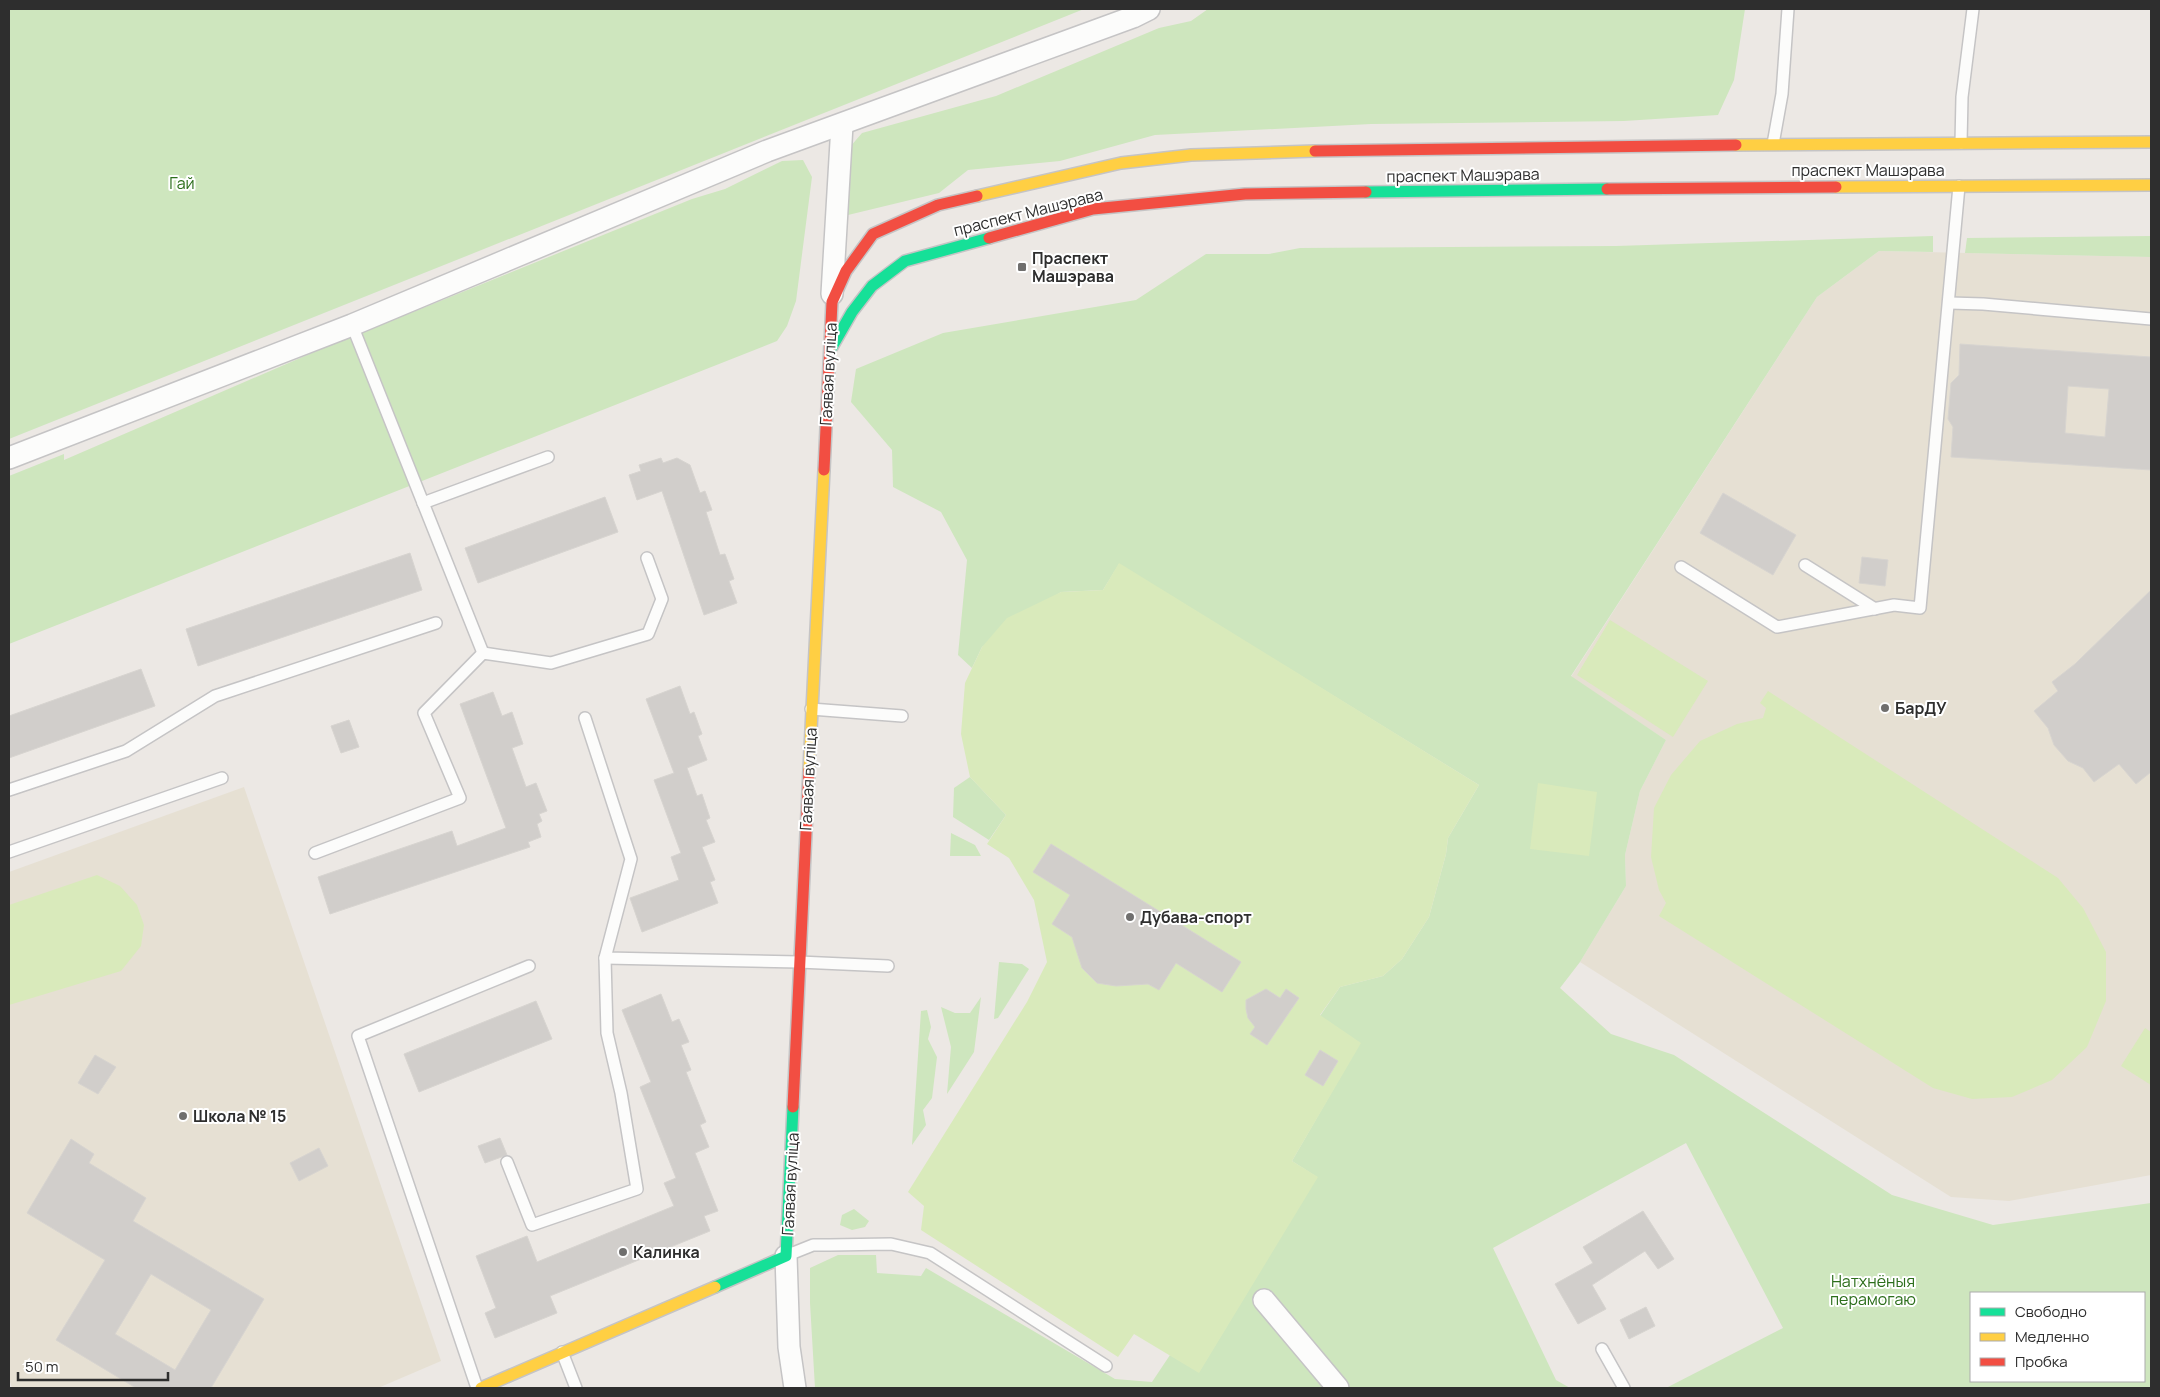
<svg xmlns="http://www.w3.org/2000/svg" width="2160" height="1397" font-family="Manrope,sans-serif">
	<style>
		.education { fill: #e6e0d3 }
		.green { fill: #cee6be; fill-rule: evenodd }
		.pitch { fill: #d9eabb }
		.building { fill: #d1cecb; stroke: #d7d4d0; fill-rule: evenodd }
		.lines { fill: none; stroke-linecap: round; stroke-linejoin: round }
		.lane-casing { stroke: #c5c4c5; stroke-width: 14 }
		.street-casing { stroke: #c5c4c5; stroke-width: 24 }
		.fast-casing { stroke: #c5c4c5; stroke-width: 14 }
		.slow-casing { stroke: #c5c4c5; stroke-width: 14 }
		.jam-casing { stroke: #c5c4c5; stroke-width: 14 }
		.lane { stroke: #fcfcfb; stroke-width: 11 }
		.street { stroke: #fcfcfb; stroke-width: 21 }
		.fast { stroke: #16e098; stroke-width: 11 }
		.slow { stroke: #ffcf43; stroke-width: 11 }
		.jam { stroke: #f24e42; stroke-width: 11 }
		.poi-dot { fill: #706f6e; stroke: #fff; stroke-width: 2 }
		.labels { text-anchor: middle; stroke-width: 4; stroke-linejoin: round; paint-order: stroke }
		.street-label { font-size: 16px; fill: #2e2e2e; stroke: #fff }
		.park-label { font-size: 16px; fill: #2c6e1b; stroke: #fff }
		.poi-label { font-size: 16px; font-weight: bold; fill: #2e2e2e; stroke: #fff; text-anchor: start }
	</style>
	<rect width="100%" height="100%" fill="#ece8e4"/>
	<g class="education">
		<path d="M1879,251L2151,257V1175L2009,1201L1951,1197L1580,962L1626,886L1625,855L1640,791L1666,740L1571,677L1817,297Z"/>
		<path d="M244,787L441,1361L378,1388H12L9,1379V872Z"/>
	</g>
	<g class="green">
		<path d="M9,9H1084L9,439Z"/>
		<path d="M1208,9H1745L1734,80L1718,115L1624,121L1371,124L1155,135L1060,161L968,170L939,193L848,215L831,169L862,133L996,96L1159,28L1191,21Z"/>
		<path d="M803,160L812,177L796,301L787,326L777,341L9,644V476L64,454V460L314,352L692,199L725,189L782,161Z"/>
		<path d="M1933,236V252L1879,251L1817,297L1571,676L1666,740L1640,791L1625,855L1626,886L1580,962L1560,988L1611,1034L1674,1055L1892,1195L1993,1225L2151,1203V1388H1666L1783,1328L1686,1143L1493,1248L1556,1380L1570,1388H815L810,1303V1268L838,1255H876L877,1273L921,1276L926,1268L1115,1379L1152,1382L1170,1355L1199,1372L1317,1177L1292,1161L1360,1043L1320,1016L1340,987L1383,976L1402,959L1429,917L1446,854L1448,838L1479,785L1119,564L1103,590L1061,592L982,647L972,668L958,655L967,560L941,512L893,487L892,450L851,402L856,369L943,333L1136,300L1206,254H1269L1300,248L1616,246ZM1971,1293H2144V1381H1971Z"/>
		<path d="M2151,236V257L1965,253L1967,238Z"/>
		<path d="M970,777L1006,815L989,840L953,817L954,788Z"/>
		<path d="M951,833L975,845L981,856H950Z"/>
		<path d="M999,962L1022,964L1029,969L998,1018L994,1019Z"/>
		<path d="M981,997L974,1052L947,1094L951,1047L941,1007L955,1013H970Z"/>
		<path d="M927,1010L931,1027L928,1039L937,1057L932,1098L923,1110L926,1125L912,1145L921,1011Z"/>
		<path d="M854,1209L869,1221L865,1227L852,1230L840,1225L842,1215Z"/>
	</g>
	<g class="pitch">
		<path d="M1119,563L1479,785L1448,838L1446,854L1429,917L1402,959L1383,976L1340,987L1320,1015L1361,1043L1292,1161L1318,1177L1199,1373L1134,1334L1118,1357L921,1230L924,1206L908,1192L1027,1002L1047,962L1034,900L1009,858L987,844L1006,815L970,777L961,734L965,683L982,647L1007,618L1061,592L1103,590Z"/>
		<path d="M1610,620L1708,681L1673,737L1577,675Z"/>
		<path d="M1768,691L2058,878L2083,908L2106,952V1001L2087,1047L2052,1080L2012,1097L1972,1099L1933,1088L1659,916L1666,903L1659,890L1651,857L1654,808L1671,775L1700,741L1737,724L1763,718L1766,708L1760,703Z"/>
		<path d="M1538,783L1597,792L1589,856L1530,849Z"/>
		<path d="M97,875L120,886L137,905L144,925L141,946L121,971L9,1005V905Z"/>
		<path d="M2145,1028L2151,1032V1085L2121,1066Z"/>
	</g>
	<g class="building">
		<path d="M1960,344L2151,357V470L1951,457L1953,427L1948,419L1951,383L1959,375ZM2068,386L2109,389L2105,437L2065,433Z"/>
		<path d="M661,458L663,463L677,458L690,465L700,493L705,491L712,510L706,512L720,555L725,554L734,579L729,581L737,603L704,615L662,491L637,500L629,475L641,471L639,465Z"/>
		<path d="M1723,493L1796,535L1773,575L1700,533Z"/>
		<path d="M605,497L618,532L478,583L465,548Z"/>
		<path d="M410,553L422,590L198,666L186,629Z"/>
		<path d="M1862,557L1888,560L1885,586L1859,583Z"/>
		<path d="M2151,590V772L2136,784L2119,764L2094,782L2083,768L2068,761L2054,745L2048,728L2034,711L2058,691L2052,682L2075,664Z"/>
		<path d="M141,669L155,706L9,758V716Z"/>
		<path d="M680,686L690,714L694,712L702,734L698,736L707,760L687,768L697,796L702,794L710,818L706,820L715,842L702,847L715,880L710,882L718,903L642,932L630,898L679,880L671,857L681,853L654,780L674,773L646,699Z"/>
		<path d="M493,692L502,716L512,712L523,744L512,748L526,787L536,783L547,811L539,814L542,821L537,824L541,837L528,842L530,847L330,914L318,877L452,831L457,846L506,828L460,704Z"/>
		<path d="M349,720L359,747L341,753L331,726Z"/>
		<path d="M1051,844L1241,962L1222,992L1176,963L1159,990L1148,984L1116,986L1097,983L1082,968L1072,937L1052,924L1070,895L1033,872Z"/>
		<path d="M1266,989L1280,998L1286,989L1299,998L1267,1045L1250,1034L1255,1027L1248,1018L1246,1009V1000Z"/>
		<path d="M661,994L672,1022L679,1019L689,1042L681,1045L691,1070L686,1072L706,1122L700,1125L709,1147L695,1153L718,1211L704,1216L710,1231L550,1296L557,1313L495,1338L485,1313L496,1308L476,1256L527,1236L537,1262L674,1206L664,1183L676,1178L640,1087L651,1082L622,1010Z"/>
		<path d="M536,1001L552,1039L419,1092L404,1054Z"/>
		<path d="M1320,1050L1338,1061L1323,1086L1305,1075Z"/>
		<path d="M95,1055L116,1067L98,1094L78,1083Z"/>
		<path d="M500,1138L507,1155L485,1163L478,1146Z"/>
		<path d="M71,1139L94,1154L89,1163L146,1198L133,1221L264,1299L211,1388H136L56,1340L105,1260L27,1213ZM151,1274L211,1310L175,1370L115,1334Z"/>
		<path d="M319,1148L328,1166L299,1181L290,1163Z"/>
		<path d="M1643,1211L1674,1259L1658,1269L1645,1251L1592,1285L1606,1309L1578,1324L1555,1284L1593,1263L1583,1247Z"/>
		<path d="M1646,1307L1655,1326L1629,1339L1620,1320Z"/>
	</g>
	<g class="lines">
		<defs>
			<g id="lane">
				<path d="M1961,143L1962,97L1973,9"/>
				<path d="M1773,144L1782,94L1788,9"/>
				<path d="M1950,303L1983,304L2151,319"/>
				<path d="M352,325L483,653"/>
				<path d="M423,503L548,457"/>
				<path d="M1805,565L1875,609"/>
				<path d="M1681,567L1777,627L1894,605L1920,608L1959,186"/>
				<path d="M811,709L902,716"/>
				<path d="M585,718L631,859L605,958L799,962L888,966"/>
				<path d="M9,790L126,751L215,696L436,623"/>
				<path d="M9,852L222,778"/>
				<path d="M315,853L460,798L424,713L483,653L551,663L648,634L662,599L647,558"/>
				<path d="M507,1162L532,1225L637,1189L621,1093L607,1033L605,958"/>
				<path d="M788,1255L813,1245H829L891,1244L930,1253L1106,1366"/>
				<path d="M1602,1349L1624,1388"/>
				<path d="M562,1352L576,1388"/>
				<path d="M477,1388L358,1036L529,966"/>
			</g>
			<g id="street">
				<path d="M832,294L842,125"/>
				<path d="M9,458L352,325L767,151L1133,17L1149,9"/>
				<path d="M786,1256L789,1347L795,1388"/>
				<path d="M1264,1300L1338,1388"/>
			</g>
			<g id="fast">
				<path d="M1366,192L1607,189"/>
				<path d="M832,347L852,312L872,286L905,261L989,238"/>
				<path d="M715,1287L786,1256L793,1107"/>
			</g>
			<g id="slow">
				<path d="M1736,145L2151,142"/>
				<path d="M1836,187L2151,185"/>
				<path d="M977,196L1121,163L1191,155L1315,151"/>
				<path d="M809,770L824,470"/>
				<path d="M481,1388L715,1287"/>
			</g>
			<g id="jam">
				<path d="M1315,151L1736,145"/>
				<path d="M1607,189L1836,187"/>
				<path d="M989,238L1093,209L1245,194L1366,192"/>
				<path d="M824,470L832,302L846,271L873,234L938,205L977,196"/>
				<path d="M793,1107L809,770"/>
			</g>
		</defs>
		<use href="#lane" class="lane-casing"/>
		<use href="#street" class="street-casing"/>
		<use href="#fast" class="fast-casing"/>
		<use href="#slow" class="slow-casing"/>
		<use href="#jam" class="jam-casing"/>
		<use href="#lane" class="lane"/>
		<use href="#street" class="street"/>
		<use href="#fast" class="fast"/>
		<use href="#slow" class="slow"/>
		<use href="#jam" class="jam"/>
	</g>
	<g class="poi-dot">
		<rect x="1017" y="262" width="10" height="10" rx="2.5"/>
		<circle cx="1885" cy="708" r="5"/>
		<circle cx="1130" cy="917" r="5"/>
		<circle cx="183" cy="1116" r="5"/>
		<circle cx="623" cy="1252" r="5"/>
	</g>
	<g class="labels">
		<g class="street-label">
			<text x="1868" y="176">праспект Машэрава</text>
			<text transform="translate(1463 175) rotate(-1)" y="6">праспект Машэрава</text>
			<text transform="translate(1028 212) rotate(-14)" y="6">праспект Машэрава</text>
			<text transform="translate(828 374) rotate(-87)" y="6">Гаявая вуліца</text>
			<text transform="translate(808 779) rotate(-87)" y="6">Гаявая вуліца</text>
			<text transform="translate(790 1184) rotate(-87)" y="6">Гаявая вуліца</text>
		</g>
		<g class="park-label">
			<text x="182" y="189">Гай</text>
			<text x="1873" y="1287">Натхнёныя<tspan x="1873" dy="18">перамогаю</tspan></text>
		</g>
		<g class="poi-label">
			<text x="1032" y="264">Праспект<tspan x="1032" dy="18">Машэрава</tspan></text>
			<text x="1895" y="714">БарДУ</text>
			<text x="1140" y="923">Дубава-спорт</text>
			<text x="193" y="1122">Школа № 15</text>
			<text x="633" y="1258">Калинка</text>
		</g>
	</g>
	<rect width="2160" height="1397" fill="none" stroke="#2e2e2e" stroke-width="20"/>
	<rect x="1970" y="1292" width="175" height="90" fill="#ffffff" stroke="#ababab"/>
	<rect x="1980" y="1308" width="25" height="8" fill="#16e098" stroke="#ababab"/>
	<text x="2015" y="1317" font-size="15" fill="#2e2e2e">Свободно</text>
	<rect x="1980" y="1333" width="25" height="8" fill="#ffcf43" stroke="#ababab"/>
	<text x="2015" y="1342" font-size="15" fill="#2e2e2e">Медленно</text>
	<rect x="1980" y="1358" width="25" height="8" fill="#f24e42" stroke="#ababab"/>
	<text x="2015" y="1367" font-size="15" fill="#2e2e2e">Пробка</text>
	<path d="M18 1372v8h150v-8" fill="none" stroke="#2e2e2e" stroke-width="2.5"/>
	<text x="25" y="1372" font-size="15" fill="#2e2e2e" stroke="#ffffff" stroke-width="4" paint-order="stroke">50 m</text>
</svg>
